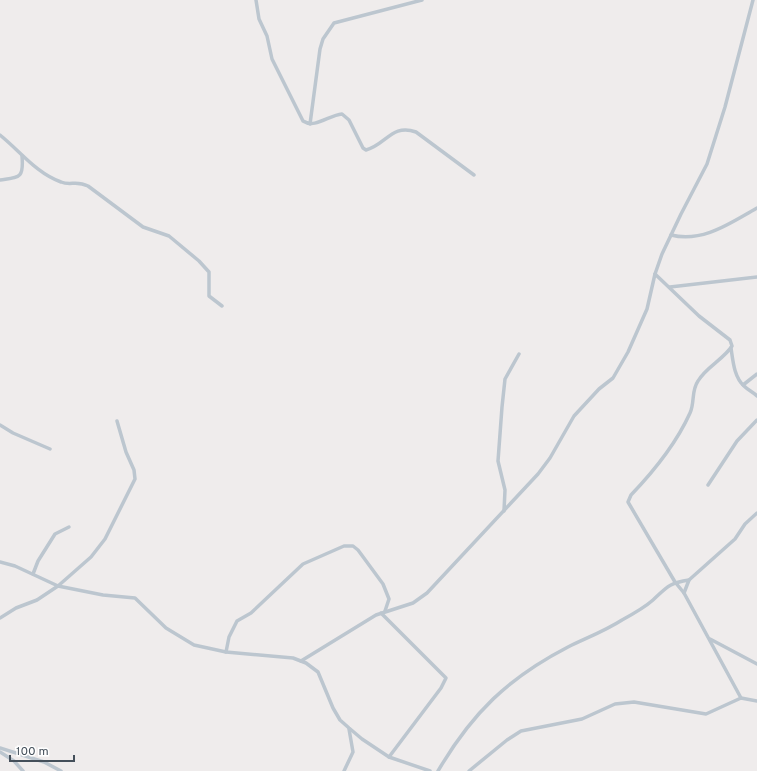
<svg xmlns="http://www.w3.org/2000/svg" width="757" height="771" font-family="Overpass,sans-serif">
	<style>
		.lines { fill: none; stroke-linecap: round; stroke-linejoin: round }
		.street { stroke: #bcc6cf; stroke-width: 3.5 }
	</style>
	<rect width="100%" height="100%" fill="#efecec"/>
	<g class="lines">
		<g class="street">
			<path d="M256,0L259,19L267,36L272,59L303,121C315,129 329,115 342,114L349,120L363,148L366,150C386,145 392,123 416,132L474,175"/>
			<path d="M310,124L320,49L323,39L334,23L422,0"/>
			<path d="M0,135C20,151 36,173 61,182C71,186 76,180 88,186L143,227L169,236L199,261L209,272V296L222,306"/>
			<path d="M0,180C19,177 24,179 22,156"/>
			<path d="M671,235C703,243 730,223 757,208"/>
			<path d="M655,274L699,316L730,340L732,346C724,359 706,367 698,381C691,391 695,402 690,413C676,444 655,470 631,495L628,502L675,582L684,593L741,698"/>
			<path d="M670,287L757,277"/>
			<path d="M731,348C733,361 734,377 744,386C748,390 753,392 757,396"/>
			<path d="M743,385L757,374"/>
			<path d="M0,425L13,433L50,449"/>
			<path d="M708,485L737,441L757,420"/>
			<path d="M504,511L505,490L498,461L502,407L505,379L519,354"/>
			<path d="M0,562L15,566L58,586L103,595L135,598L166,628L194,645L226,652L293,658L306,663L318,672L333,708L340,720L349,728L362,739L389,757L430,771"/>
			<path d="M33,574L38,561L55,534L69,527"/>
			<path d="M684,593L689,580L735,539L745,524L757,513"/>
			<path d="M381,613L446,678L441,688L389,757"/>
			<path d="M0,618L16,608L37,600L58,586L91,557L105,539L135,479L134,470L126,452L117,421"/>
			<path d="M710,639L757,664"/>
			<path d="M226,652L229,637L237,621L251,613L303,564L344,546H353L358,550L383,584L389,599L385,611"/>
			<path d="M301,661L376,615L413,603L427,593L538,474L550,458L574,416L599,389L613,378L628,352L647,309L655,274L662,254L681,214L707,164L725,107L753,0"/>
			<path d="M0,748L44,762L61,771"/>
			<path d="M0,752L14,761L23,771"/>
			<path d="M344,771L353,752L349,729"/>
			<path d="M438,771C472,713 508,678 568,647C586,638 605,631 622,620C633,614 644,608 653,600C667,587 669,583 689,580"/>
			<path d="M469,771L507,740L521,731L582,719L615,704L634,702L706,714L741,698L757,701"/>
		</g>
	</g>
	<path d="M10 755v6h64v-6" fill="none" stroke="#444f5a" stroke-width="2"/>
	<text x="16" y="755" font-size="12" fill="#444f5a" stroke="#ffffff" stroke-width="3" paint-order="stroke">100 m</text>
</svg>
